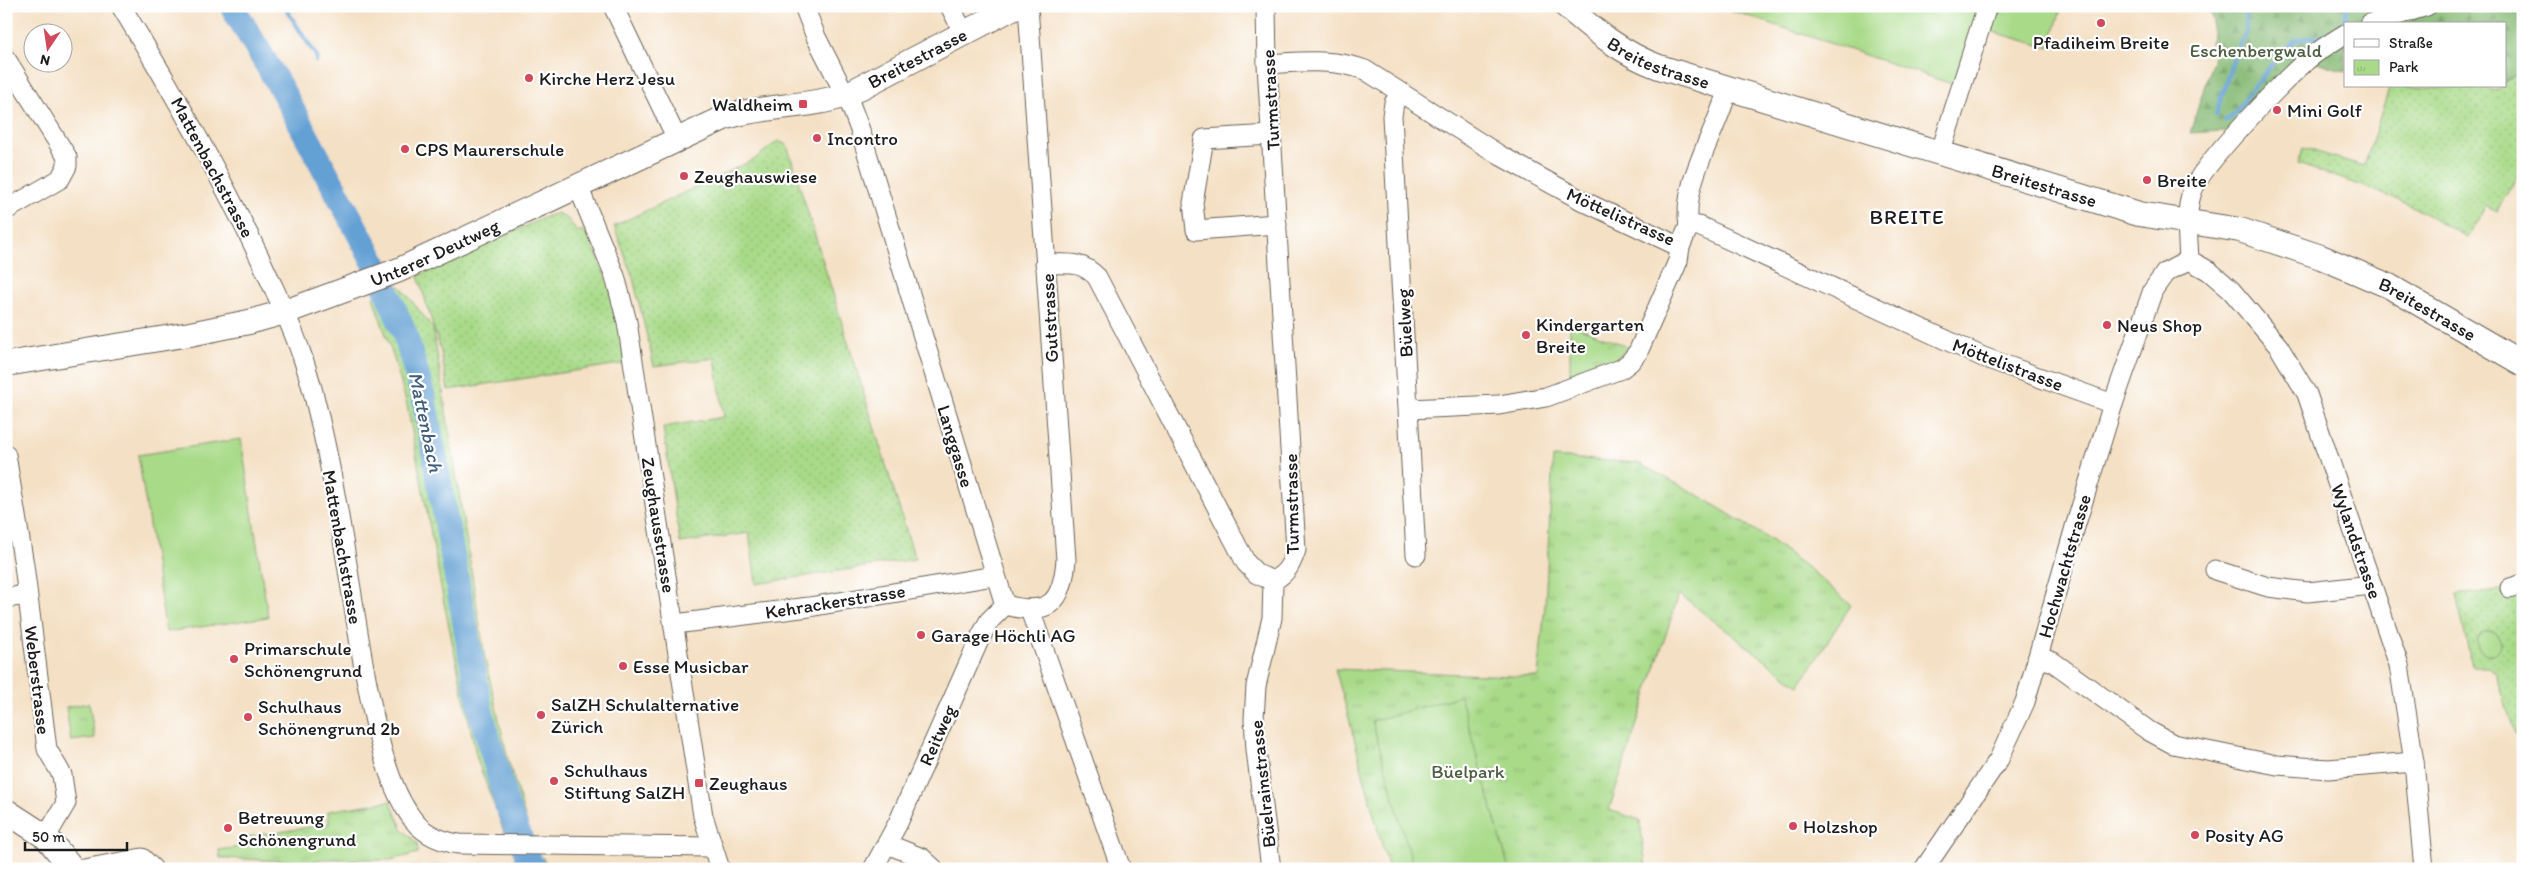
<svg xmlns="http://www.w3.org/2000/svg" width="2529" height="875" font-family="Itim,sans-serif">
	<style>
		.grass { fill: url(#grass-dots); stroke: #627b52 }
		.forest { fill: url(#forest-firs); stroke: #516b48 }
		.park { fill: url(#park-tufts); stroke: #627b52 }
		.garden { fill: #a8da88; stroke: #627b52 }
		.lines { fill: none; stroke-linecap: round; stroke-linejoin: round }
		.stream { stroke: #63a0d4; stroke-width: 4.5 }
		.river { stroke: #63a0d4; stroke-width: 25 }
		.minor-casing { stroke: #686157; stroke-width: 21 }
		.major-casing { stroke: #686157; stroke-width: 26 }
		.minor { stroke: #fff; stroke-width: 19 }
		.major { stroke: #fff; stroke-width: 24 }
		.poi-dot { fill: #d1495b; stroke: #fff; stroke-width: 2 }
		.labels { text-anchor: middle; stroke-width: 4.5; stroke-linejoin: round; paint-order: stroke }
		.poi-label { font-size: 19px; fill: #1c1c1c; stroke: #fff; text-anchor: start }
		.park-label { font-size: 19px; fill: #4d5e42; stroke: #fff }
		.street-label { font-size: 19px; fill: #1c1c1c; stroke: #fff }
		.water-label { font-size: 20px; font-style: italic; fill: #405e78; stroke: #fff }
		.quarter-label { font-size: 21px; letter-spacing: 1px; fill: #1c1c1c; stroke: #fff }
	</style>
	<defs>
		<pattern id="grass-dots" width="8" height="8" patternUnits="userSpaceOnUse" patternTransform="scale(1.25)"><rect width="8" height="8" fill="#a8da88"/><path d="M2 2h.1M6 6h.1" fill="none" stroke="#90ba75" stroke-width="1.8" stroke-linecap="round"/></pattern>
		<pattern id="forest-firs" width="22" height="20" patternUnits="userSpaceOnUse" patternTransform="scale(1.25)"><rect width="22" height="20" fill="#86ba74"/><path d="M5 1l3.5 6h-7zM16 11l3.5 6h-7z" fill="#739f64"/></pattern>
		<pattern id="park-tufts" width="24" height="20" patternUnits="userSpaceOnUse" patternTransform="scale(1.25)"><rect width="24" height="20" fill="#a8da88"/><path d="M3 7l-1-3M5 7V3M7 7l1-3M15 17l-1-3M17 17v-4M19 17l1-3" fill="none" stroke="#90ba75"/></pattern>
	</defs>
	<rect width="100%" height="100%" fill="#fff"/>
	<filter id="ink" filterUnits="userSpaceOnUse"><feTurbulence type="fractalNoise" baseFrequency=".02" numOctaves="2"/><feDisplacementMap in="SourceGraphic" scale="10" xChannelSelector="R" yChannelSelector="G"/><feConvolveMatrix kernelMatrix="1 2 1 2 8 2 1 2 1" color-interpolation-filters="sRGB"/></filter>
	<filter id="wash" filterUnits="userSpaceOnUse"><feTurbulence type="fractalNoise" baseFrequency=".0096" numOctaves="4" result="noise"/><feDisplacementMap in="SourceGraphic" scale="20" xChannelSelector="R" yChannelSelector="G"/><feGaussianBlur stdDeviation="1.12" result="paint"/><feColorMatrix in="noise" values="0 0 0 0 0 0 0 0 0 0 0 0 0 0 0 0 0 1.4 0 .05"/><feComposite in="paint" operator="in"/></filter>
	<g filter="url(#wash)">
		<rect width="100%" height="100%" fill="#f4e0c4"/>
		<g class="grass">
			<path d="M2523,69V166L2497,211L2487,205L2467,237L2408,204L2360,185L2298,164L2303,148L2364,166L2390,86L2496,90L2505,86V83Z"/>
			<path d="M778,141L787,145L915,559L756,584L749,533L680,543L663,427L724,417L715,358L654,366L633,278L614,226L755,159Z"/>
			<path d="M558,213L569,220L577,232L583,230C609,269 618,318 627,363L448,390L440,348L418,276L545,217Z"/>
			<path d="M400,286L433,328L485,658L508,759L531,837L506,838L477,759L444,603L407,405L395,362L373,297Z"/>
			<path d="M2523,584V733L2515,735L2496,673L2488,666H2472L2456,595L2509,589Z"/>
			<path d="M515,857L543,858L548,869H385L444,865L513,864Z"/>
		</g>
		<path class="forest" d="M2209,6H2523V69L2505,83V24H2345V71L2308,59L2240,130L2190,133L2214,56L2211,43L2213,22Z"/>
		<g class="park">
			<path d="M1570,324L1629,347L1613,362L1570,379Z"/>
			<path d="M1553,457L1638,463L1700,496L1769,539L1811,570L1851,605L1799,686L1679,594L1609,810L1640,820L1646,869H1389C1369,803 1355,735 1335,669L1538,677L1545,605Z"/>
			<path d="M89,703L95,738L71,741L66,707Z"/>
			<path d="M390,801L403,830L417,843L418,853L391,860L325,859L308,862L220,858L219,850L240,847L239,838L329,824L328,811Z"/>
		</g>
		<g class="garden">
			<path d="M1718,6H2062L2049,48L1980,28L1961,87Z"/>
			<path d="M241,439L268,617L166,632L138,455Z"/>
			<circle cx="2489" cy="643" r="12"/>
			<path d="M1460,696L1509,869H1414L1372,721Z"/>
		</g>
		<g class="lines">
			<g class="stream">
				<path d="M284,6L317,57L316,61"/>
				<path d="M2342,28L2344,27L2347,6"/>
				<path d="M2236,53L2245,34L2246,6"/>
				<path d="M2278,57L2295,40L2320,36L2334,31"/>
				<path d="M282,90L283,89"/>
				<path d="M2216,114L2234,57"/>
				<path d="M2225,120L2231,118L2272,64"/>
			</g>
			<path class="river" d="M232,6L282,90L374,262L405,334L424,399L481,712L507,806L533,869"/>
		</g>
	</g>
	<g filter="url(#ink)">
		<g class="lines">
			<defs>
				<g id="minor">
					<path d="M121,6C173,91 222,177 264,267C277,296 291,323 301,353C312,382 318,412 325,443C341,517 351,593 364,668C373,712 383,776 409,814C420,832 438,841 459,844L712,847"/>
					<path d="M613,6L677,139"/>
					<path d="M804,6L816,37L851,106L860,130L1005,605C1049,616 1062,604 1066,560L1028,6"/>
					<path d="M950,6L964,34"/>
					<path d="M1266,6L1267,64L1296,550C1291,565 1287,573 1273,581"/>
					<path d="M2369,24L2427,6"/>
					<path d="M6,59L67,157V166L60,179L6,210"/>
					<path d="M1267,64C1301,62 1333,58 1365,70L1501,156L1583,201L1680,247"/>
					<path d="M1401,92L1394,103L1392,116L1416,555"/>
					<path d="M1271,135L1204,139L1193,203L1196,230L1277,224"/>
					<path d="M1940,154L1987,6"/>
					<path d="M578,186L615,276L627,322L703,816L720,869"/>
					<path d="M1689,226C1681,182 1718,130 1728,88"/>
					<path d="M2189,260L2209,271L2231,290L2279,347L2307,394L2399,665L2414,762L2424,869"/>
					<path d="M2189,260C2188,239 2185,213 2192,192C2201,164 2283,82 2307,60C2319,50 2332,42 2345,34"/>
					<path d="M1045,264C1067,264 1081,260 1097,277L1246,563L1257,574L1273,581"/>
					<path d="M1409,409L1499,405L1546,397L1621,369L1630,362L1638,352L1678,261L1680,247L1689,226H1699L1983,357L2113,404"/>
					<path d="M6,455L24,565L47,749L62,775L66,803L46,837"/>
					<path d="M2215,570L2268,587L2308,592L2372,585"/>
					<path d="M2510,588L2523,584"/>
					<path d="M6,598L27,595"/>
					<path d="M1030,610L1121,869"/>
					<path d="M675,624L809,607L994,576"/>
					<path d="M2038,657L2053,662L2149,731L2173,744L2277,765L2328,769L2414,762"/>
					<path d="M887,844L922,858L934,869"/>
					<path d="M84,869L142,858L153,869"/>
					<path d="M873,869L898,823L980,638L989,621L1005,605"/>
					<path d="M1271,869L1256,750L1254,719L1256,686L1272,618L1273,581"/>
					<path d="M1924,869L1999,759L2025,702L2075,527L2113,404L2153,290L2165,273L2189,260"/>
				</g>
				<g id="major">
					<path id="s1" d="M1566,6C1595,31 1623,54 1659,67L2139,214L2240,230L2321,257L2389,286L2523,364"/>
					<path id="s2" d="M6,364L190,334L249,322L285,312L399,270L726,117C765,105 807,108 846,95L1016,6"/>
					<path d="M6,811L46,837L73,869"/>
				</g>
			</defs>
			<use href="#minor" class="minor-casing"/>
			<use href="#major" class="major-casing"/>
			<use href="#minor" class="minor"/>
			<use href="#major" class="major"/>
		</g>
	</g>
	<g class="poi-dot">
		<circle cx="2101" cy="23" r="5"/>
		<circle cx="529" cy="78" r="5"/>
		<rect x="798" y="99" width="10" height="10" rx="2.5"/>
		<circle cx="2277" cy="110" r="5"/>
		<circle cx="817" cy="138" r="5"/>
		<circle cx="405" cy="149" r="5"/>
		<circle cx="684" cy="176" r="5"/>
		<circle cx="2147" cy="180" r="5"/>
		<circle cx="2107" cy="325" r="5"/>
		<circle cx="1526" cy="335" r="5"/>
		<circle cx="921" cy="635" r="5"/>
		<circle cx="234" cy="659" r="5"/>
		<circle cx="623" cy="666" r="5"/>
		<circle cx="541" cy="715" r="5"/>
		<circle cx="248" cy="717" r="5"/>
		<circle cx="554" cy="781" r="5"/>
		<rect x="694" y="778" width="10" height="10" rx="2.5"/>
		<circle cx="1793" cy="826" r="5"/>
		<circle cx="228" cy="828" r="5"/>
		<circle cx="2195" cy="835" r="5"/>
	</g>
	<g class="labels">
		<g class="poi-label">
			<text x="2101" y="49" text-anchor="middle">Pfadiheim Breite</text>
			<text x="539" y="85">Kirche Herz Jesu</text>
			<text x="793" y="111" text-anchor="end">Waldheim</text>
			<text x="2287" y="117">Mini Golf</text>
			<text x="827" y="145">Incontro</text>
			<text x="415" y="156">CPS Maurerschule</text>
			<text x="694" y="183">Zeughauswiese</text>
			<text x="2157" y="187">Breite</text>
			<text x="1536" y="331">Kindergarten<tspan x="1536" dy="22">Breite</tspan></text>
			<text x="2117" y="332">Neus Shop</text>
			<text x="931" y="642">Garage Höchli AG</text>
			<text x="244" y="655">Primarschule<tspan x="244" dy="22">Schönengrund</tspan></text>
			<text x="633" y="673">Esse Musicbar</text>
			<text x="551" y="711">SalZH Schulalternative<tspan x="551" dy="22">Zürich</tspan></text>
			<text x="258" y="713">Schulhaus<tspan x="258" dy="22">Schönengrund 2b</tspan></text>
			<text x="564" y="777">Schulhaus<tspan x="564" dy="22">Stiftung SalZH</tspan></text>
			<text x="709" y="790">Zeughaus</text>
			<text x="238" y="824">Betreuung<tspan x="238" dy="22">Schönengrund</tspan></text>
			<text x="1803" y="833">Holzshop</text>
			<text x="2205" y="842">Posity AG</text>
		</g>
		<g class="park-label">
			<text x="2256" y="57">Eschenbergwald</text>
			<text x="1468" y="778">Büelpark</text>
		</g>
		<g class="street-label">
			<text dy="7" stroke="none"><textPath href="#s2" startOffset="969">Breitestrasse</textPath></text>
			<text dy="7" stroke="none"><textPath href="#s1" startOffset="110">Breitestrasse</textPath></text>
			<text transform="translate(1270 100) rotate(-93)" y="7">Turmstrasse</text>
			<text transform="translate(213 167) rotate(62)" y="7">Mattenbachstrasse</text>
			<text dy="7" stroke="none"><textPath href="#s1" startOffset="515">Breitestrasse</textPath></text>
			<text transform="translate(1621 216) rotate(24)" y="7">Möttelistrasse</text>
			<text dy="7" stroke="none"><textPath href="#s2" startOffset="445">Unterer Deutweg</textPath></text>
			<text dy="7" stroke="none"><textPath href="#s1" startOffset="920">Breitestrasse</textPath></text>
			<text transform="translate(1049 318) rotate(-93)" y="7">Gutstrasse</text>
			<text transform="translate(1404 323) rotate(-93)" y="7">Büelweg</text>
			<text transform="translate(2008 364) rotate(21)" y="7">Möttelistrasse</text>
			<text transform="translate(956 446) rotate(73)" y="7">Langgasse</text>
			<text transform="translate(1291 504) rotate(-91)" y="7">Turmstrasse</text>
			<text transform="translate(659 525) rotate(81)" y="7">Zeughausstrasse</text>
			<text transform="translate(2357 541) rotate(71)" y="7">Wylandstrasse</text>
			<text transform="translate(343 547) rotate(80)" y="7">Mattenbachstrasse</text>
			<text transform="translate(2064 566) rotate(-74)" y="7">Hochwachtstrasse</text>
			<text transform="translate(835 601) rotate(-9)" y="7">Kehrackerstrasse</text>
			<text transform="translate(38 680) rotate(83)" y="7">Weberstrasse</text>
			<text transform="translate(937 735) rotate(-66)" y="7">Reitweg</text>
			<text transform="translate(1262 784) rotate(-96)" y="7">Büelrainstrasse</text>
		</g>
		<g class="water-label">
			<text transform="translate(426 422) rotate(78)" y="7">Mattenbach</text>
		</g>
		<g class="quarter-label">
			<text x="1907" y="224">BREITE</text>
		</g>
	</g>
	<rect width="2529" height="875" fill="none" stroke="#fff" stroke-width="25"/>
	<rect x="2344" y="22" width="162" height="65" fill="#ffffff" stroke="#a4a4a4"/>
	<rect x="2354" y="39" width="25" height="8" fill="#ffffff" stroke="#a4a4a4"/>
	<text x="2389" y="48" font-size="15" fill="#1c1c1c">Straße</text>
	<rect x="2354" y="60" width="25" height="15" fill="url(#park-tufts)" stroke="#a4a4a4"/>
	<text x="2389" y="72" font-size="15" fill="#1c1c1c">Park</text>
	<g transform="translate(48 48) rotate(193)"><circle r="24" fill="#ffffff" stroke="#a4a4a4"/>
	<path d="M0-4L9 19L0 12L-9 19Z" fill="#d1495b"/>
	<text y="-8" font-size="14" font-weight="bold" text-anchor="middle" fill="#1c1c1c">N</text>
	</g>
	<path d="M25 842v8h102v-8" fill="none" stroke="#1c1c1c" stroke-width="2.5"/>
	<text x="32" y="842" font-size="15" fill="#1c1c1c" stroke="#ffffff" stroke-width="4" paint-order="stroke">50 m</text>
</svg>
